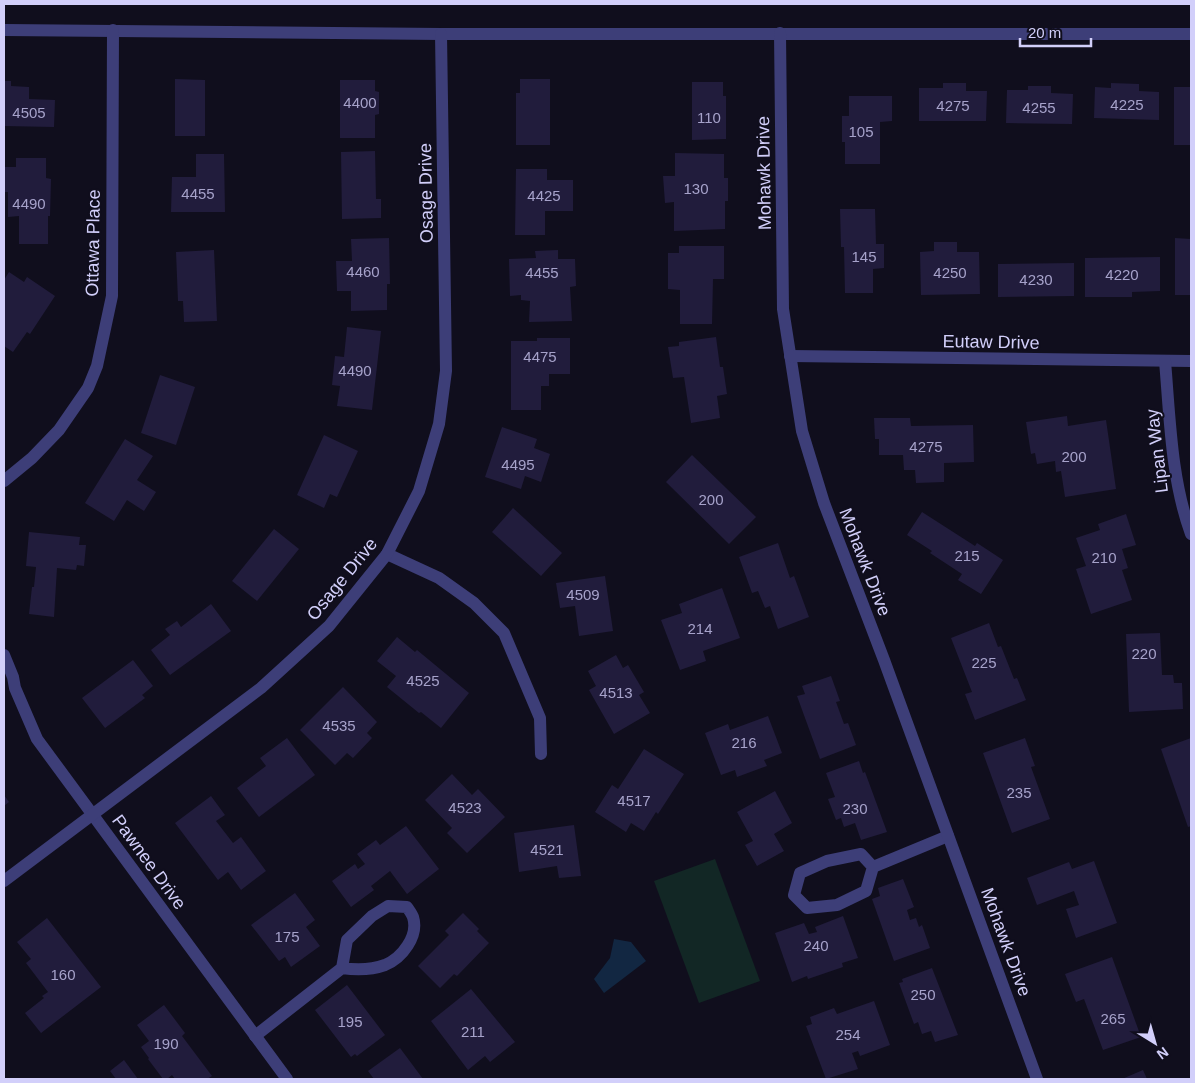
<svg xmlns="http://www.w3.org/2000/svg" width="1195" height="1083" font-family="Helvetica,sans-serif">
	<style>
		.green { fill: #122725 }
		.water { fill: #122742 }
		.building { fill: #211c3c }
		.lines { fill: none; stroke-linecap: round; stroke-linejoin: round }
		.lane { stroke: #3d3e78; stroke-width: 12 }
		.street { stroke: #3d3e78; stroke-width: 12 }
		.labels { text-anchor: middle; stroke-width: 4; stroke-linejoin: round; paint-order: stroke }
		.number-label { font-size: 15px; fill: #a6a2ca }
		.street-label { font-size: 18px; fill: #d2cffa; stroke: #100e1d }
	</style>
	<rect width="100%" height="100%" fill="#100e1d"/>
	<path class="green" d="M715,859L760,981L699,1003L654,881Z"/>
	<path class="water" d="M614,939L631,942L646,961L604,993L594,979L610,958Z"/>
	<g class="building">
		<path d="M175,79L205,80V136H175Z"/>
		<path d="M520,79H550V145H516V93H520Z"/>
		<path d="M340,80H375V91L379,92V114L375,115V138H340Z"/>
		<path d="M4,81H11V86L29,87V99L55,100L54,127L4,126Z"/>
		<path d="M692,82H723V96H726V139L692,140Z"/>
		<path d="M943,83H966V91H987L986,121H919V88H943Z"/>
		<path d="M1111,83L1139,84V91L1159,92V120L1094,118L1095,87L1111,88Z"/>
		<path d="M1028,86H1051V93L1073,94L1072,124L1006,123L1007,90H1028Z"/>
		<rect x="1174" y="87" width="17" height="58"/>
		<path d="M849,96H892V121L880,122V164H845V142H842V116H849Z"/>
		<path d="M375,151L376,199H381V218L342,219L341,152Z"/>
		<path d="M675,153L724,154V178H728V201H725V229L674,231V202L665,203L663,176H675Z"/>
		<path d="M196,154H224L225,212H171L172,177H196Z"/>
		<path d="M16,158H46V178L51,179L50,216H48V244H19V216L8,217V192H4V167H16Z"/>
		<path d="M516,169H547V180H573V211H545V235H515Z"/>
		<path d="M840,209H875L876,244H884V268L873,269V293H845L844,247H841Z"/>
		<path d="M389,238L390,284H387V310L351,311V291H337L336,261H352L351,239Z"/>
		<path d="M1175,238L1191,239V295H1175Z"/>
		<path d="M934,242H957V252H979L980,294L921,295L920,252L934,251Z"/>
		<path d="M679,246H724V279H713L712,324H680V290L668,289V253H679Z"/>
		<path d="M214,250L217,321L184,322L183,301H178L176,252Z"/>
		<path d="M558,250V259H575L576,286L570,287L572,321L529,322L530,301L521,300V295L510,296L509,259L536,258L535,251Z"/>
		<path d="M1160,257V291L1132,292V297H1085V258Z"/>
		<path d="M1074,263V296L998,297V264Z"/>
		<path d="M9,272L24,282L27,277L55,296L30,334L27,332L13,352L4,346V280Z"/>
		<path d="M347,327L381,331L372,410L337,406L340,386L332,385L335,356L344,357Z"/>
		<path d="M716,337L720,367H723L727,394L717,396L720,418L691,423L684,377L673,378L668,347L679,346V342Z"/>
		<path d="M537,338H570V374H549V386H541V410H511V341H537Z"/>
		<path d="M160,375L195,387L176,445L141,433Z"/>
		<path d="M1067,416L1068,426L1106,420L1116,489L1065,497L1061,471L1056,472L1055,461L1037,464L1035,453L1031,454L1026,422Z"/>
		<path d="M874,418H910L911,426L973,425L974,462L944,463V482L916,483L915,470H904L903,455H879V439H875Z"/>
		<path d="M502,427L537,439L534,448L550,454L541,482L525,476L521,489L485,477Z"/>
		<path d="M324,435L358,451L337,497L330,494L324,508L297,495Z"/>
		<path d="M125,439L153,456L137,480L156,492L144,511L127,500L114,521L85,503Z"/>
		<path d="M692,455L756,517L729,544L666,482Z"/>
		<path d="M513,508L562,553L541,576L492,532Z"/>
		<path d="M922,512L975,546L977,543L1003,560L981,594L958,580L962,574L930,553L932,551L907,535Z"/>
		<path d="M1126,514L1136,545L1122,549L1128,568L1122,570L1132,600L1091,614L1076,569L1086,566L1076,538L1100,530L1098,524Z"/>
		<path d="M274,529L299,549L257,601L232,581Z"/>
		<path d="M29,532L80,537L79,545H86L84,566L77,565L76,570L57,568L54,617L29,614L32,587H34L36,567L26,566Z"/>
		<path d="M778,543L790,578L794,576L809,617L778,629L770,606L765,608L758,591L752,593L739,557Z"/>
		<path d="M605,576L613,631L579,636L575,606L560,608L556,583Z"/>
		<path d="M722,588L740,638L703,651L706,661L680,670L661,620L682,613L679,604Z"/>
		<path d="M211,604L231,631L170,675L151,650L170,635L165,629L177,621L181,627Z"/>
		<path d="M989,623L998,647L1001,646L1014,679L1017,678L1026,700L975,720L965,694L972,692L951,638Z"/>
		<path d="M1160,633L1162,675H1173L1174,683H1182L1183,709L1129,712L1126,634Z"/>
		<path d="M397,637L415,652L417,650L469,693L441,728L421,712L419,713L387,687L396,676L377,661Z"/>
		<path d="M616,655L623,668L628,665L644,692L639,695L650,713L614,734L589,690L596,686L588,671Z"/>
		<path d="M133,660L153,686L142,695L145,698L105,728L82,698Z"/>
		<path d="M831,676L840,701L836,702L844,724L848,723L856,745L820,759L797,696L805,694L802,686Z"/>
		<path d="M343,687L377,722L367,733L372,738L353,758L347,753L335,765L300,730Z"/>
		<path d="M768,716L782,753L764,760L767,766L737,777L735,770L721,775L705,733L728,724L730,730Z"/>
		<path d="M287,738L315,775L259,817L237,788L266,766L260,758Z"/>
		<path d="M1025,738L1035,766L1031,767L1050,819L1012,833L983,753Z"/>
		<path d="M1191,738V826L1188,827L1161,749Z"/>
		<path d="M644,749L684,774L658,814L656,812L644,831L631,823L626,832L595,812L612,785L618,789Z"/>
		<path d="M859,761L863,773L865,772L887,832L861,840L855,823L844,827L841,818L836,820L828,799L835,797L826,773Z"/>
		<path d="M452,774L472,795L478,789L505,817L467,853L447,833L452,828L425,800Z"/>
		<path d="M775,791L792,823L774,834L784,851L757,866L745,845L753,841L737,812Z"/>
		<path d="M4,795L9,802L4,806Z"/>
		<path d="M211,796L225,815L216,821L233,843L241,837L266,871L241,890L228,872L218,880L175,823Z"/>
		<path d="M574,825L581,876L559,878L557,866L519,872L514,833Z"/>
		<path d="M406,826L439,869L407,894L390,871L371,886L374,890L351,907L332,881L355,864L358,869L365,864L357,854L376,840L380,845Z"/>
		<path d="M1094,861L1117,923L1076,938L1066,909L1079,905L1074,891L1037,905L1027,878L1069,862L1072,869Z"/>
		<path d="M903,879L914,907L907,910L910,920L916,918L919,927L922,925L930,948L894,961L872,899L880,896L878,888Z"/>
		<path d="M295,893L315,920L306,927L320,946L291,967L285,957L279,961L251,925Z"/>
		<path d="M463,913L479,929L477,931L489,943L457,976L454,974L440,988L418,966L449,935L445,931Z"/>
		<path d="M843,916L858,958L842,963L843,967L808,979L807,976L792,982L775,933L804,923L809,934L817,932L815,927Z"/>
		<path d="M47,918L101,987L41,1033L25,1013L44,998L42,996L48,992L26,963L31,959L17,942Z"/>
		<path d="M1112,957L1141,1037L1103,1050L1084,999L1076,1002L1065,974Z"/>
		<path d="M932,968L958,1035L935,1042L931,1031L922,1034L918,1022L914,1024L899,983L903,982L902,979Z"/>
		<path d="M347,985L385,1035L357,1056L355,1054L351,1057L315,1010Z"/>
		<path d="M471,989L515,1042L490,1062L485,1056L468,1070L431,1021Z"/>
		<path d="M874,1001L890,1045L860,1056L858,1051L852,1053L858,1069L826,1079L806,1026L812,1024L810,1017L834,1008L837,1014Z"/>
		<path d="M164,1005L185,1033L182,1036L212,1076L207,1079H175L172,1075L167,1079H163L148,1059L149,1058L141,1047L149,1041L137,1025Z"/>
		<path d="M400,1048L423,1079H374L368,1071Z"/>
		<path d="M124,1060L138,1079H116L110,1071Z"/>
		<path d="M1143,1070L1147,1079H1122Z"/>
	</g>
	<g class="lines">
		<g class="lane">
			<path d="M873,867L866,891L837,905L807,908L794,895L800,873L827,861L861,854L873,867L948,836"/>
			<path d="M255,1036L342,968L347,940L372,916L388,906L407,907C409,910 412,914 413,917C419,936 402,958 385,965C371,970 356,970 342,968"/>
		</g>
		<g class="street">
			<path d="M4,30L441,34H1191"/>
			<path d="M780,33L783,309L802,431L824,503L884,660L1037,1079"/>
			<path d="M790,356L1191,361"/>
			<path d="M1165,361C1170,419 1171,479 1191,534"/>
			<path d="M4,481L32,458L59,430L88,388L97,366L112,296L113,30"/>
			<path d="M387,554L439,578L474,603L504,633L540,718L541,754"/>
			<path d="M4,655L13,677L15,688L37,739L287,1079"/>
			<path d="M4,881L261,688L329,626L387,554L419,491L439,424L446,371L441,34"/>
		</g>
	</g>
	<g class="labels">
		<g class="number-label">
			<text x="360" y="108">4400</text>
			<text x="1127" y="110">4225</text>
			<text x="953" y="111">4275</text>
			<text x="1039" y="113">4255</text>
			<text x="29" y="118">4505</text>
			<text x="709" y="123">110</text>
			<text x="861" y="137">105</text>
			<text x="696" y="194">130</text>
			<text x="198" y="199">4455</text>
			<text x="544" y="201">4425</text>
			<text x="29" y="209">4490</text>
			<text x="864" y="262">145</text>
			<text x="363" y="277">4460</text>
			<text x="542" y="278">4455</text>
			<text x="950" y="278">4250</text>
			<text x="1122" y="280">4220</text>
			<text x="1036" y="285">4230</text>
			<text x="540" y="362">4475</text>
			<text x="355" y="376">4490</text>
			<text x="926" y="452">4275</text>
			<text x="1074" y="462">200</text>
			<text x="518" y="470">4495</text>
			<text x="711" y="505">200</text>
			<text x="967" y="561">215</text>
			<text x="1104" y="563">210</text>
			<text x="583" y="600">4509</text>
			<text x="700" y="634">214</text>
			<text x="1144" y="659">220</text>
			<text x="984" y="668">225</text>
			<text x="423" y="686">4525</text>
			<text x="616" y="698">4513</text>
			<text x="339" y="731">4535</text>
			<text x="744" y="748">216</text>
			<text x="1019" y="798">235</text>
			<text x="634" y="806">4517</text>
			<text x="465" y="813">4523</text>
			<text x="855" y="814">230</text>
			<text x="547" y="855">4521</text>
			<text x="287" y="942">175</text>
			<text x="816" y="951">240</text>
			<text x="63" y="980">160</text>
			<text x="923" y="1000">250</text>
			<text x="1113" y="1024">265</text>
			<text x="350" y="1027">195</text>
			<text x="473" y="1037">211</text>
			<text x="848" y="1040">254</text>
			<text x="166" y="1049">190</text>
		</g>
		<g class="street-label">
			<text transform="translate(764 173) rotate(-91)" y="6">Mohawk Drive</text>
			<text transform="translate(426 193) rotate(-91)" y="6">Osage Drive</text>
			<text transform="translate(93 243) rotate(-89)" y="6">Ottawa Place</text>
			<text transform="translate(991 342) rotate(1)" y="6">Eutaw Drive</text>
			<text transform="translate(1157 451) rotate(-97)" y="6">Lipan Way</text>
			<text transform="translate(865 562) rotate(69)" y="6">Mohawk Drive</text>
			<text transform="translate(342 579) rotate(-51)" y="6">Osage Drive</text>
			<text transform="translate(149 862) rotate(54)" y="6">Pawnee Drive</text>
			<text transform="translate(1006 942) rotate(70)" y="6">Mohawk Drive</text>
		</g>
	</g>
	<rect width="1195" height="1083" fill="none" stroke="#d2cffa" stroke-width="10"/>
	<g transform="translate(1155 1043) rotate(143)" stroke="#100e1d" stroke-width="4" paint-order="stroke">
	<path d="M0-4L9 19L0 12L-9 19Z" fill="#d2cffa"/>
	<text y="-8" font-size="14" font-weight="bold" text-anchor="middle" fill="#d2cffa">N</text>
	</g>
	<path d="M1020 38v8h71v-8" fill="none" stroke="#d2cffa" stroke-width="2.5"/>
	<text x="1028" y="38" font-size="15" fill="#d2cffa" stroke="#100e1d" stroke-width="4" paint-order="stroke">20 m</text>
</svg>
